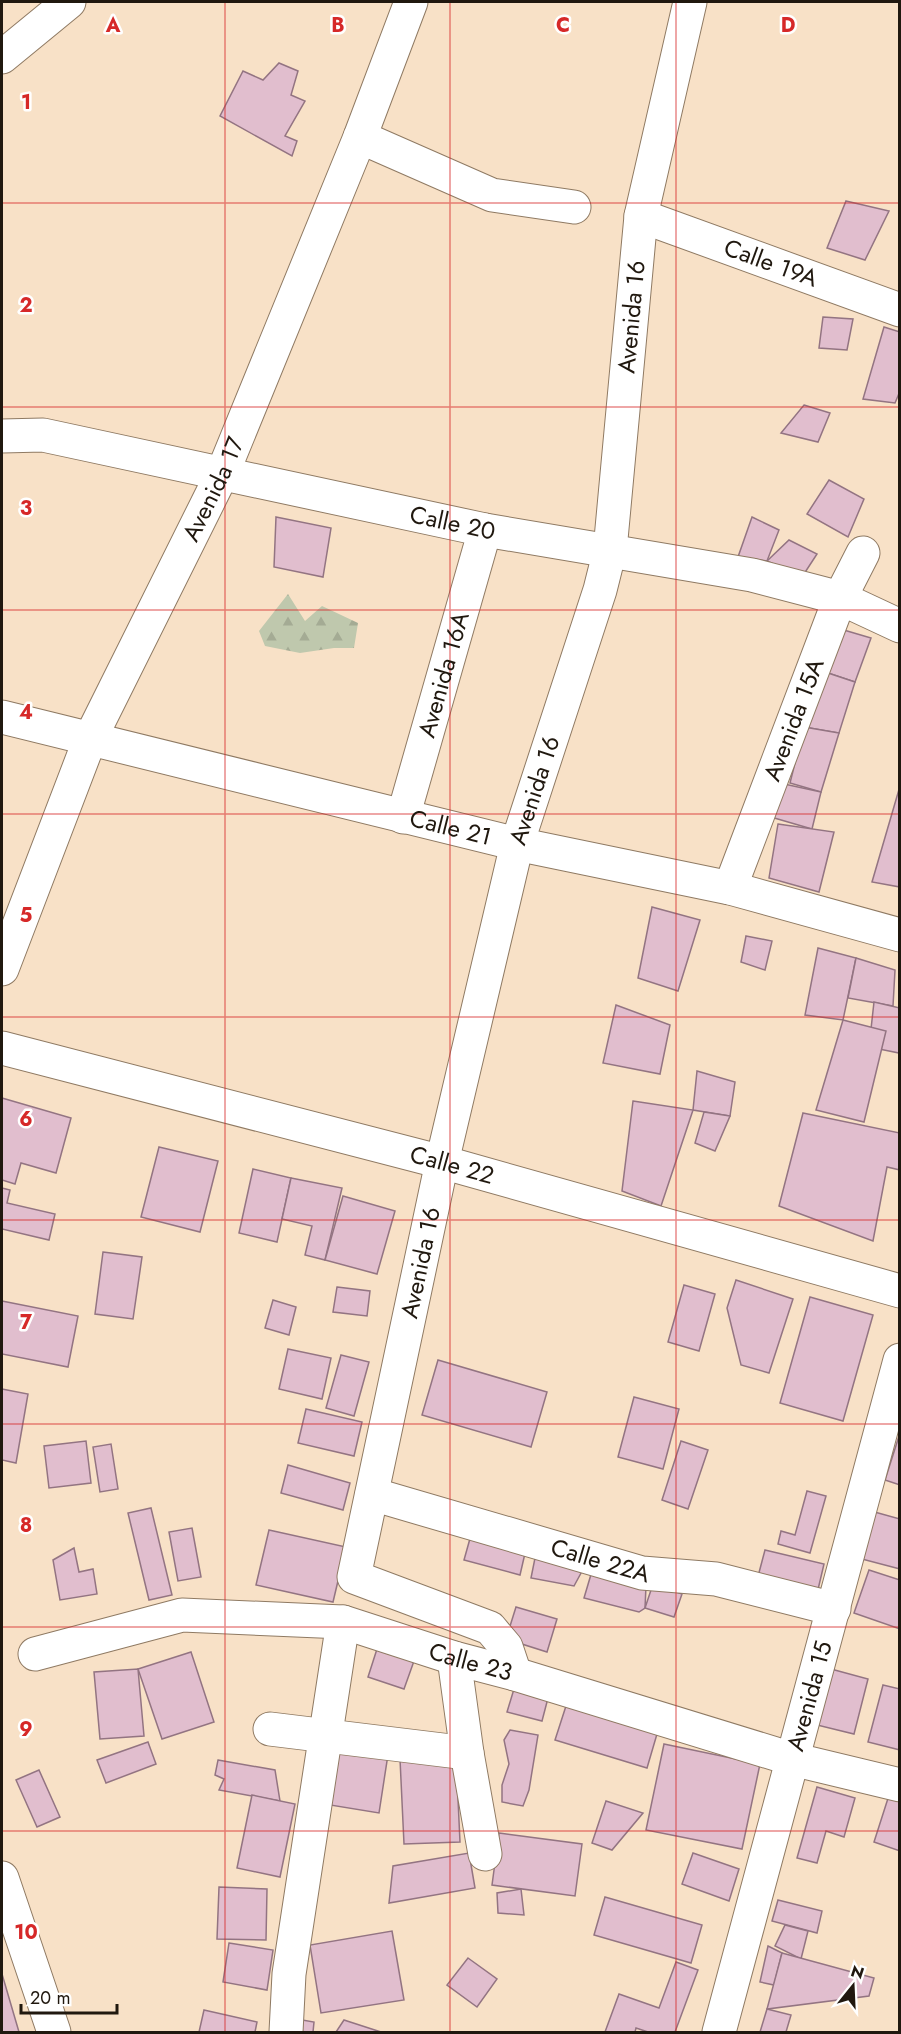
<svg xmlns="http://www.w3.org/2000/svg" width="901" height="2034" font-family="Jost,sans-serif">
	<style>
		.forest { fill: url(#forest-firs) }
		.building { fill: #e1bece; stroke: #937482; stroke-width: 1.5 }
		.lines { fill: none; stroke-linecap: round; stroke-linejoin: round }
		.minor-casing { stroke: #8f7a63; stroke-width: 35 }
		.minor { stroke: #fff; stroke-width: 33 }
		.grid { fill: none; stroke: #d62828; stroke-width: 1.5; stroke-opacity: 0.55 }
		.labels { text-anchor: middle; stroke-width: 5; stroke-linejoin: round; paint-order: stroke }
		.street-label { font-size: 24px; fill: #20180f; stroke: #fff }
		.grid-label { font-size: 20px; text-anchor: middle; font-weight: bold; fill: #d62828; stroke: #fff; stroke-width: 5; stroke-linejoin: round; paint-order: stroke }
	</style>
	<defs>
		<pattern id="forest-firs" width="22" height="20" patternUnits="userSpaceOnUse" patternTransform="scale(1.5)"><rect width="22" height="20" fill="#bfc8ad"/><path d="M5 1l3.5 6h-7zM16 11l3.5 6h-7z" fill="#a4ab94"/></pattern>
	</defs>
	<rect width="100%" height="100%" fill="#f8e1c7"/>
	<path class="forest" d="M288,594L305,621L322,606L358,623L354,648H334L300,653L265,646L259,631Z"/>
	<g class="building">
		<path d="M279,63L298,71L291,95L305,101L285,136L297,141L292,156L220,116L243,71L263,80Z"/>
		<path d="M846,201L889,211L865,260L827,248Z"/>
		<path d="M823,317L853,319L847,350L819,348Z"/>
		<path d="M884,327L900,332V391L895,403L863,399Z"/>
		<path d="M804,405L830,413L818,442L781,433Z"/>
		<path d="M829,480L864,499L848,537L807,514Z"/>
		<path d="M276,517L331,528L323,577L274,567Z"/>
		<path d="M752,517L779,530L767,561L738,557Z"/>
		<path d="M789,540L817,554L802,577L767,561Z"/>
		<path d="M837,628L871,638L855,682L822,671Z"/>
		<path d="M822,671L855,682L839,733L804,727Z"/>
		<path d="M804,727L839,733L821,792L790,783Z"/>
		<path d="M775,782L821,792L812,829L764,815Z"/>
		<path d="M900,786V887L872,882Z"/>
		<path d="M778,824L834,832L819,892L769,878Z"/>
		<path d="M652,907L700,920L678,991L638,978Z"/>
		<path d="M746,936L772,941L765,970L741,962Z"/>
		<path d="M818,948L856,958L843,1020L805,1015Z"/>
		<path d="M856,958L895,970L893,1006L848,998Z"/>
		<path d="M874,1002L900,1008L899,1053L869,1047Z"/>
		<path d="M616,1005L670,1025L660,1074L603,1063Z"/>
		<path d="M843,1020L886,1031L864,1122L816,1110Z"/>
		<path d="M697,1071L735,1082L730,1116L693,1110Z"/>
		<path d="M2,1098L71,1118L56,1173L21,1163L15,1184L2,1180Z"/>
		<path d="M633,1101L693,1110L661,1206L622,1191Z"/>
		<path d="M704,1112L730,1116L715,1151L695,1143Z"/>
		<path d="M803,1113L900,1133V1170L887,1167L873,1241L779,1206Z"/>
		<path d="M159,1147L218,1161L200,1232L141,1217Z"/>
		<path d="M253,1169L291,1178L277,1242L239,1233Z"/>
		<path d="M291,1178L342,1188L325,1260L305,1255L312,1226L282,1219Z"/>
		<path d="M2,1188L10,1190L7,1203L55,1214L49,1240L2,1229Z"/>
		<path d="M343,1196L395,1211L377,1274L325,1260Z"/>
		<path d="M103,1252L142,1257L133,1319L95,1314Z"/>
		<path d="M736,1280L793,1299L769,1373L741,1365L727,1308Z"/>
		<path d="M684,1285L715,1294L699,1351L668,1342Z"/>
		<path d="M337,1287L370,1291L367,1316L333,1312Z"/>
		<path d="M810,1297L873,1315L843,1421L780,1403Z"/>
		<path d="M273,1300L296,1307L289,1335L265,1328Z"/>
		<path d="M2,1301L78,1316L68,1367L2,1354Z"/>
		<path d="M288,1349L331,1358L322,1399L279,1389Z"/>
		<path d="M341,1355L369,1362L354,1416L326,1408Z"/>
		<path d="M438,1360L547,1392L531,1447L422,1415Z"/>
		<path d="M2,1389L28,1394L16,1463L2,1460Z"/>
		<path d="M634,1397L679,1409L663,1469L618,1457Z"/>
		<path d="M306,1409L362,1422L354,1456L298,1443Z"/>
		<path d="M900,1433V1485L885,1480Z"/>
		<path d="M86,1441L91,1483L49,1488L44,1446Z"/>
		<path d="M681,1441L708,1450L688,1509L662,1500Z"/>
		<path d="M111,1444L118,1489L100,1492L93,1447Z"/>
		<path d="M288,1465L350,1483L343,1510L281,1493Z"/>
		<path d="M807,1491L826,1496L810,1553L778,1544L781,1531L795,1535Z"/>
		<path d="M151,1508L172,1595L149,1600L128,1513Z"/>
		<path d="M871,1511L900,1519V1569L858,1558Z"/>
		<path d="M192,1528L201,1577L178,1581L169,1532Z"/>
		<path d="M269,1530L346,1547L333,1602L256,1585Z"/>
		<path d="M471,1535L526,1549L520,1575L464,1560Z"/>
		<path d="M74,1548L79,1572L93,1569L97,1594L60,1600L53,1560Z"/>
		<path d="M765,1550L824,1564L816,1598L756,1584Z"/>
		<path d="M536,1553L587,1562L574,1586L531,1578Z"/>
		<path d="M869,1570L900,1580V1629L854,1613Z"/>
		<path d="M592,1571L646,1586L645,1608L639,1612L584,1598Z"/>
		<path d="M653,1584L682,1594L674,1617L645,1608Z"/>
		<path d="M516,1607L557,1619L547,1652L506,1639Z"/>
		<path d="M377,1649L414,1661L404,1689L368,1677Z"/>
		<path d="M191,1652L214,1722L162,1739L138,1669Z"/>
		<path d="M138,1669L144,1736L100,1739L94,1672Z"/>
		<path d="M831,1669L868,1679L854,1734L817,1725Z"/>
		<path d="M883,1685L900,1689V1750L868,1742Z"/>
		<path d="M514,1689L548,1698L542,1721L507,1712Z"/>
		<path d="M566,1706L657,1734L647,1768L555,1740Z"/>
		<path d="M510,1730L538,1735L529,1790L523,1806L502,1802V1785L509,1764L504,1740Z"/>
		<path d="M341,1740L389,1748L379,1813L330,1805Z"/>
		<path d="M148,1742L156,1764L106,1783L97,1760Z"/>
		<path d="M664,1744L760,1764L742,1849L646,1830Z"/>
		<path d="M456,1756L460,1842L404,1844L400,1759Z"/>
		<path d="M218,1760L275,1770L280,1801L219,1790L224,1779L215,1775Z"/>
		<path d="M39,1770L60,1817L37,1827L16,1780Z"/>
		<path d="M817,1787L855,1798L844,1837L826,1831L817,1863L797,1858Z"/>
		<path d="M891,1789L900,1792V1851L874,1842Z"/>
		<path d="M252,1795L295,1804L280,1877L237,1868Z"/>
		<path d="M606,1801L643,1813L612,1850L592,1843Z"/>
		<path d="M499,1833L582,1844L575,1896L492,1885Z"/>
		<path d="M469,1853L475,1888L389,1903L393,1866Z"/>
		<path d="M693,1853L739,1869L729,1901L682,1884Z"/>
		<path d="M219,1887L267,1889L266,1940L217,1939Z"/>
		<path d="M521,1889L524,1915L498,1913L497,1893Z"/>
		<path d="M605,1897L702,1925L691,1963L594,1935Z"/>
		<path d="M778,1900L822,1911L817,1933L772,1921Z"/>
		<path d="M785,1925L808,1931L801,1959L775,1946Z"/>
		<path d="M392,1931L404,2000L321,2013L310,1945Z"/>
		<path d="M229,1943L273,1950L267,1990L223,1982Z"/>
		<path d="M768,1946L782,1953L774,1985L760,1982Z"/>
		<path d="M782,1953L874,1978L869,1996L767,2009Z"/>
		<path d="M468,1958L497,1979L477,2007L447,1985Z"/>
		<path d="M676,1962L698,1970L675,2032H648L636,2028L635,2032H605L619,1994L659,2008Z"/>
		<path d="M2,1974L19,2032H2Z"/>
		<path d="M767,2009L791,2015L786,2032H760Z"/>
		<path d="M204,2010L257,2022L255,2032H199Z"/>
		<path d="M291,2018L314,2022L313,2032H292Z"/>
		<path d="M344,2020L381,2032H336Z"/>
	</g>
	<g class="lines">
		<defs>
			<g id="minor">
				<path d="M2,57L69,2"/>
				<path d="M360,137L492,195L574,207"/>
				<path id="s1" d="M641,216L900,310"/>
				<path id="s2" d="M2,436L43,435L485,530L752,575L840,598L900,626"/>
				<path id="s3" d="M2,717L517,844L730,888L900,935"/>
				<path id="s4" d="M403,817L485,530"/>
				<path id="s5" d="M730,888L840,598L863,553"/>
				<path id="s6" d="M2,969L90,739L223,472L360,137L411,2"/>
				<path id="s7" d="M2,1048L442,1162L900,1291"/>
				<path id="s8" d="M372,1494L642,1573L716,1579L834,1609"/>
				<path id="s9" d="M35,1654L182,1615L343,1622L454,1658L515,1674L792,1759L900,1785"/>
				<path d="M454,1658L467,1753L485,1854"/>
				<path id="s10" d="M515,1674L506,1647L490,1628L354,1577L442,1162L517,844L600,590L610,550L641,216L690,2"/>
				<path d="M270,1729L467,1753"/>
				<path d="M2,1878L54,2032"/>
				<path d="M286,2032L289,1974L343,1622"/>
				<path id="s11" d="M719,2032L900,1360"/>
			</g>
		</defs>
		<use href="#minor" class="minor-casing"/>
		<use href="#minor" class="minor"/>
	</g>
	<path class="grid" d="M225,2V2032M450,2V2032M676,2V2032M2,203H900M2,407H900M2,610H900M2,814H900M2,1017H900M2,1220H900M2,1424H900M2,1627H900M2,1831H900"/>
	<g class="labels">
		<g class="street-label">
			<text dy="8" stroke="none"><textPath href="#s1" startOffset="138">Calle 19A</textPath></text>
			<text dy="8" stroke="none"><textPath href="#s10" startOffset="1492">Avenida 16</textPath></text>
			<text dy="8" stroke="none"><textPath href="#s6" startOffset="525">Avenida 17</textPath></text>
			<text dy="8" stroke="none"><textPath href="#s2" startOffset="460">Calle 20</textPath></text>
			<text dy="8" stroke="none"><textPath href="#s4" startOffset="148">Avenida 16A</textPath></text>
			<text dy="8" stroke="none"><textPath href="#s5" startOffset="180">Avenida 15A</textPath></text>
			<text dy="8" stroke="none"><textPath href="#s10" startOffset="1006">Avenida 16</textPath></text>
			<text dy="8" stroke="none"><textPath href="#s3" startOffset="462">Calle 21</textPath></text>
			<text dy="8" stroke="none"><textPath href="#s7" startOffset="465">Calle 22</textPath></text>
			<text dy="8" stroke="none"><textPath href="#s10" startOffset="520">Avenida 16</textPath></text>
			<text dy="8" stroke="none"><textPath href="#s8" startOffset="238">Calle 22A</textPath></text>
			<text dy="8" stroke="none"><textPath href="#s9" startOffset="447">Calle 23</textPath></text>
			<text dy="8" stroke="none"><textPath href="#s11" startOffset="348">Avenida 15</textPath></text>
		</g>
	</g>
	<g class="grid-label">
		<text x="113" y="32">A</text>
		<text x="338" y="32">B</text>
		<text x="563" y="32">C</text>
		<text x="788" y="32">D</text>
		<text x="26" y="109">1</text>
		<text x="26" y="312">2</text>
		<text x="26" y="515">3</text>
		<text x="26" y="719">4</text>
		<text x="26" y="922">5</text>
		<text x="26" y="1126">6</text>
		<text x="26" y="1329">7</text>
		<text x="26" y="1532">8</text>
		<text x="26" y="1736">9</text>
		<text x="26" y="1939">10</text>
	</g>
	<rect width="901" height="2034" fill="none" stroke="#20180f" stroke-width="6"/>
	<g transform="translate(853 1986) rotate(18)" stroke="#ffffff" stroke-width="4.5" paint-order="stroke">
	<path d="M0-4.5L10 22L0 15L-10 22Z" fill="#20180f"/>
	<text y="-9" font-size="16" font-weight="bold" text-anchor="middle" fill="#20180f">N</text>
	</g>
	<path d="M21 2004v9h96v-9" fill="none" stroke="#20180f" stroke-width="3"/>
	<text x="30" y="2004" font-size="18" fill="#20180f" stroke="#ffffff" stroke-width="4.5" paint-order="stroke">20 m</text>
</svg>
